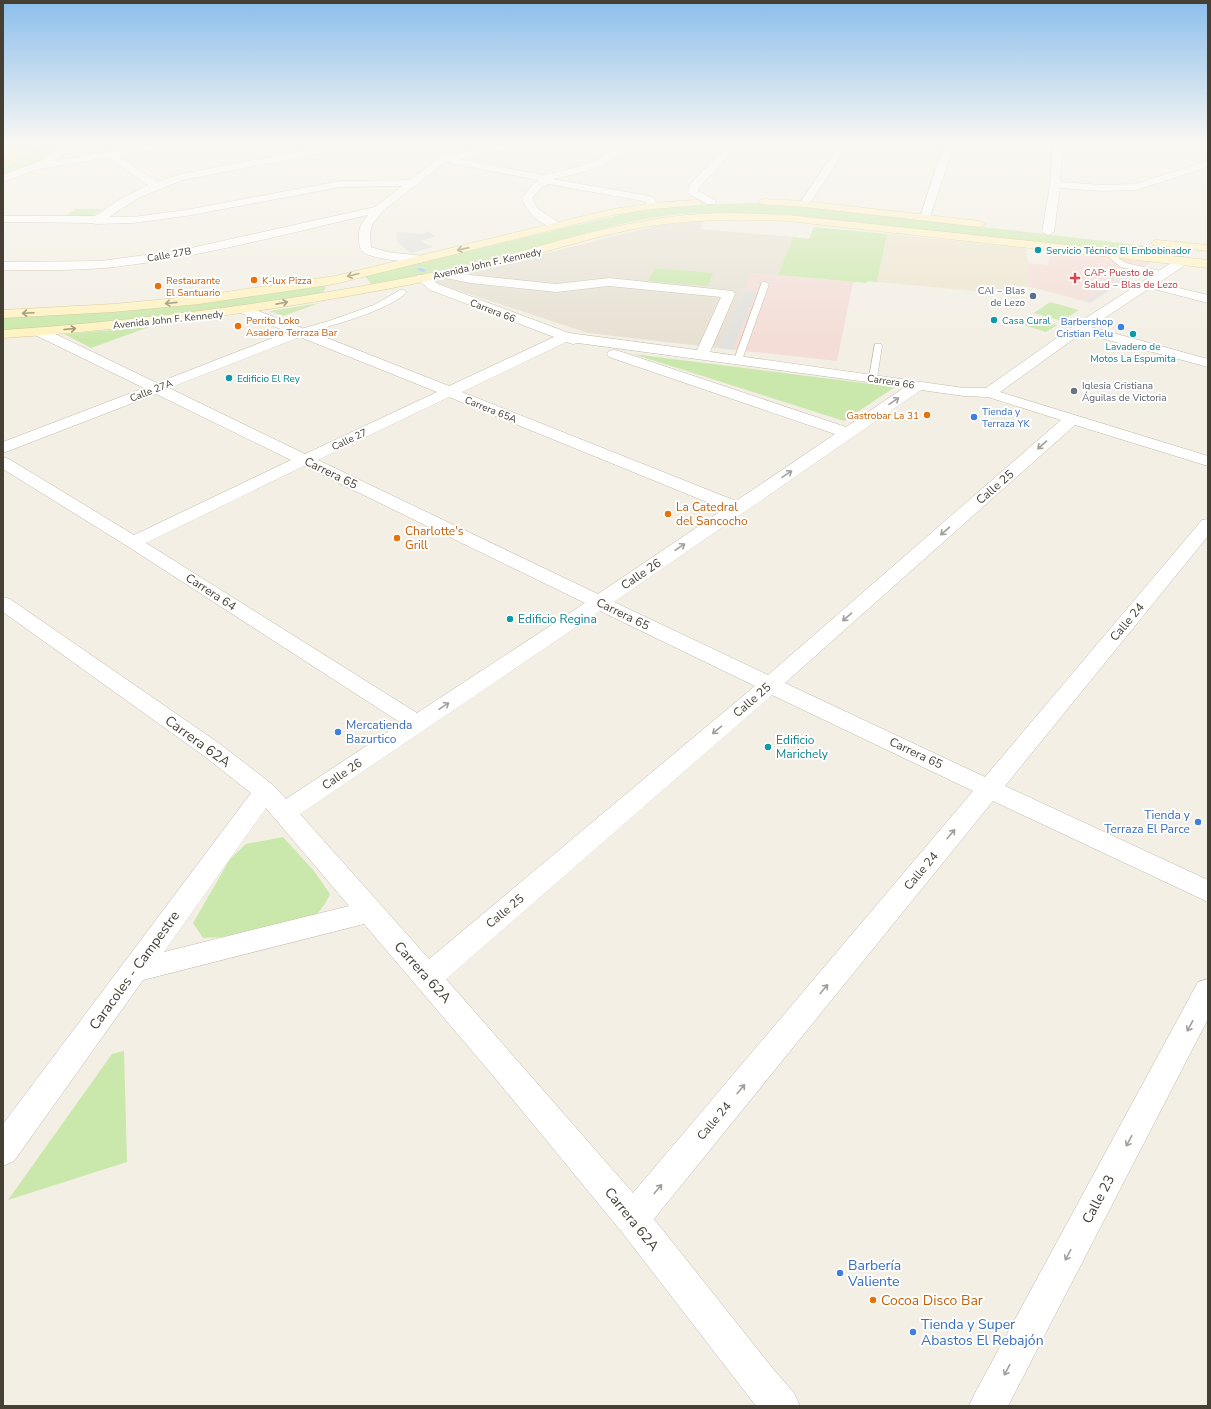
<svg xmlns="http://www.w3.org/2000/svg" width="1211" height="1409" font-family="'Nunito Sans',sans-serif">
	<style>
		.residential { fill: #e7e1d3 }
		.education { fill: #ece5ce }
		.medical { fill: #f4ddd7 }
		.green { fill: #cae8ac }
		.parking { fill: #e3e1dd }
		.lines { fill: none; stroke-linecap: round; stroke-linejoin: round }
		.stream { fill: #9fccf1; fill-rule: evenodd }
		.lane-casing { stroke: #c1baaa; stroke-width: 1 }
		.street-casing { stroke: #c1baaa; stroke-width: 1 }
		.secondary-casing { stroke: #d4c593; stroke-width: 1 }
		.primary-casing { stroke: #e5c460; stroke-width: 1 }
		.lane { fill: #fff; fill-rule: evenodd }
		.street { fill: #fff; fill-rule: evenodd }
		.secondary { fill: #fff3c2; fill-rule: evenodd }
		.primary { fill: #ffe591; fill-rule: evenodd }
		.oneway { stroke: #999074 }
		.oneway2 { stroke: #a29f9a }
		.culture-dot { fill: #0f9aa8; stroke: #fff; stroke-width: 1.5 }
		.health-dot { fill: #e0444e; stroke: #fff; stroke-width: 1.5 }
		.food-dot { fill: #e8710a; stroke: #fff; stroke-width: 1.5 }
		.service-dot { fill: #5c6f8a; stroke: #fff; stroke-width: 1.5 }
		.shop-dot { fill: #3f7fe0; stroke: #fff; stroke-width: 1.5 }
		.worship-dot { fill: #6b7280; stroke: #fff; stroke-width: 1.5 }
		.labels { text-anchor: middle; stroke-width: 4; stroke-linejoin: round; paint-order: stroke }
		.far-culture-label { font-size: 10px; fill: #0d838f; stroke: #fff; text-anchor: start }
		.far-street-label { font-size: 10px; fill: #453f34; stroke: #fff }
		.far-health-label { font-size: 10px; fill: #be3a42; stroke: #fff; text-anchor: start }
		.far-food-label { font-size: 10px; fill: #c56008; stroke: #fff; text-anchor: start }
		.far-service-label { font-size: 10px; fill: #4e5e75; stroke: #fff; text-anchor: end }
		.far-shop-label { font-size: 10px; fill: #366cbe; stroke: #fff; text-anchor: end }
		.far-worship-label { font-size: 10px; fill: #5b616d; stroke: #fff; text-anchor: start }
		.street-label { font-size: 12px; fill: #453f34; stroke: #fff }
		.food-label { font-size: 12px; fill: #c56008; stroke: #fff; text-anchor: start }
		.culture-label { font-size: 12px; fill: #0d838f; stroke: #fff; text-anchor: start }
		.shop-label { font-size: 12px; fill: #366cbe; stroke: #fff; text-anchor: start }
		.near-street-label { font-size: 14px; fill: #453f34; stroke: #fff }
		.near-shop-label { font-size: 14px; fill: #366cbe; stroke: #fff; text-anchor: start }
		.near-food-label { font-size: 14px; fill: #c56008; stroke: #fff; text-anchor: start }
	</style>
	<rect width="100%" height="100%" fill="#f3efe5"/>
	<path class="residential" d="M705,218L700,229L793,237L778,275L751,273L718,348L588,333L432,282L643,229L682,221Z"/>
	<path class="education" d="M887,234L1026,248L1031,287L1009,285L1010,294L877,282Z"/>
	<g class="medical">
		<path d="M1050,251L1110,258L1120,261L1122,259L1151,262L1142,268L1135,269L1084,301L1031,287L1027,263L1048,265Z"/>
		<path d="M751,273L853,282L837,361L718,348Z"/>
	</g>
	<g class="green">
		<path d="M42,144H66L42,160L3,175V169Z"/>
		<path d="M756,203L857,212L1172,249L1185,252L1184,257L1179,258L792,216C749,212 707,211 664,216C614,223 563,240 514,253C467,265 420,275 372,285L365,276L637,211L692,205Z"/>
		<path d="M75,209H102L91,217L63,218Z"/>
		<path d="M814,227L887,234L877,282L868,281L866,283L778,275L793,237L809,239Z"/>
		<path d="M655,268L713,273L708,286L648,281Z"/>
		<path d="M321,286L326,287L324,291L321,293L285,300L80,326L3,330V317Z"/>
		<path d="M1050,302L1079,310L1062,321L1034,313Z"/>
		<path d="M320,303L283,316L270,311Z"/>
		<path d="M1028,317L1057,325L1046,332L1017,323Z"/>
		<path d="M149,327L91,348L64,334Z"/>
		<path d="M633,354L895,387L844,421Z"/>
		<path d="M283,837L314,871L330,894L325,904L314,918L241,936L203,938L193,923L230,859L246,844Z"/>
		<path d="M124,1051L127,1162L8,1200L112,1054Z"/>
	</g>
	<g class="parking">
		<path d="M426,231L436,236L421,241L433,247L411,253L397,242L396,232L423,234Z"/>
		<path d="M1135,269L1140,270L1090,303L1084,301Z"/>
		<path d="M744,290L756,291L732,350L718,348Z"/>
	</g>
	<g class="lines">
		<path class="stream" d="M418,268H422L427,271L422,272L418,270Z"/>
		<defs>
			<g id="lane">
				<path d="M1112,251L1114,252L1116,257L1126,263L1165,272L1166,274L1162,276L1121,267L1110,258L1109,253Z"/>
				<path d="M762,282H765L769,284L742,360L741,362H735L734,360Z"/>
				<path d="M400,290H403L407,292C388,311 330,326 303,334H300L296,332L297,330L329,321L374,305Z"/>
				<path d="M875,344H881L882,346L877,378L873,381L869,378Z"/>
			</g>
			<g id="street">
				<path d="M66,144H77L54,161L154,144H172L168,147L118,156L157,182L181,174L339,144H357L352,147L183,180L140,197L109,217H133L186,210L340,181L410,180L440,157L506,144H524L519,147L458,159L543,175L574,168L593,162L603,157L618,144H627C613,169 578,173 552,179L650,196L655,199L657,206L652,209L648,208L646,202L643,201L548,184L542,187L532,198L538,209L559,223L561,225L555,228C540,225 527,212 522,198L534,183L539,180L454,164L451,163L449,161H446L383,211L373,223L370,233L371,247L387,252L423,256L425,259L423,262L419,263C405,261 375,260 363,252C359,248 359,242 359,237C358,228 363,221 368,215C285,234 201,257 115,267C78,271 40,270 3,270V262L101,261L182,250L375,207L402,186L340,187L186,216L133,223L96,224L92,223L3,222V216H95L122,198L148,185L108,157L35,170L3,182V175L45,159Z"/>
				<path d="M730,144H740L699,187L698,191L715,200L716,202L715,204H707L689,194L688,192L690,184Z"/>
				<path d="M840,144H849L808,206H800L799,204Z"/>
				<path d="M944,144H954L930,217L925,220L921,219L920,217Z"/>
				<path d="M1053,144H1063L1060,182L1102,185L1135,184L1208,161V167L1136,190L1102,191L1060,188L1054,232L1048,235L1042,232L1050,185Z"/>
				<path d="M1183,257L1187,258L1189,261L1187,264L1158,283L1208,295V303L1150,288L1091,327L1208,359V367L1082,333L1000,392L1208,456V466L1075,425L785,683L985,777L1202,520L1208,519V536L1005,786L1208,880V902L993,801L654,1219L774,1370L794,1393L800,1406H756L621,1231L495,1078L364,924L143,980L14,1161L3,1166V1124L251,793L204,756L3,612V597L10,599L220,744L273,785L286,799L401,723L127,546L3,469V457L9,459L134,535L291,460L156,394L3,453V442L144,388L35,335L33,332L35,329H45L157,383L288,332L241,313L239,310L241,307L246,306L449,386L554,337L430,290L416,278L418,275H426L438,284L569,333L697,350L721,297L609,286L556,292L471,283L440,277L438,274L440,271L444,270L471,275L556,284L609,278L733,291L735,294L710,352L964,388H986L1075,325L1179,258ZM300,337L437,392L305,454L169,388ZM566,342L573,344L578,343L905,387L846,427L619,351L614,350L609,351L607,354L609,357L835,434L736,501L462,392ZM921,390L964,396L988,397L1061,420L768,675L614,602ZM449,397L724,509L598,594L318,460ZM304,466L585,603L417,713L146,543ZM600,611L755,686L429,959L300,814ZM772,695L973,791L633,1193L446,979ZM266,808L349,906L164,952Z"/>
				<path d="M1208,979V1019L1008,1406H969L975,1393L1198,982Z"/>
			</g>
			<g id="secondary">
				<path d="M764,199L804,201L980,221L986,224L980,227L804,207L760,204L759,202L760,200Z"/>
				<path d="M697,200L702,203L701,205L652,209L613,215L335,284L199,304L113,312L3,318V310L113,304L199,296L335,276L613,209L652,203Z"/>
				<path d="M734,213L788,215L1208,260V268L788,221C740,219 692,219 644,227C576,240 511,264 443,278C297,308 151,328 3,338V330C152,320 300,300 446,270C513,256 578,232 645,221C674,215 704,213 734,213Z"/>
				<path d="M1157,240L1208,245V251L1153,245L1151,243L1153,241Z"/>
			</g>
			<path id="primary" d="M26,144H37L3,166V159Z"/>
		</defs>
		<use href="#lane" class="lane-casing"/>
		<use href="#street" class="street-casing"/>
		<use href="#secondary" class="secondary-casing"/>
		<use href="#primary" class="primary-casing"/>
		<use href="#lane" class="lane"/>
		<use href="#street" class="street"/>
		<use href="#secondary" class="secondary"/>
		<use href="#primary" class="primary"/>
	</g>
	<defs><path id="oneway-shaft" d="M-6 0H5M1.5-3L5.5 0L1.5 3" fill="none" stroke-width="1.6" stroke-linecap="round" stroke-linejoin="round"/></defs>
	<g class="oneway">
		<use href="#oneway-shaft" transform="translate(463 249) rotate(167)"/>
		<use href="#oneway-shaft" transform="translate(353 275) rotate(166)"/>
		<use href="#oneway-shaft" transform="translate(171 303) rotate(174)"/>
		<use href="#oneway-shaft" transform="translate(282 303) rotate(-11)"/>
		<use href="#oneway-shaft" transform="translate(28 313) rotate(177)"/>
		<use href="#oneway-shaft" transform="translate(70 329) rotate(-5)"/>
	</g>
	<g class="oneway2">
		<use href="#oneway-shaft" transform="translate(894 401) rotate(-34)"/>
		<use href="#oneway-shaft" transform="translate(1042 445) rotate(139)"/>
		<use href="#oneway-shaft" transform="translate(787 474) rotate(-34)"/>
		<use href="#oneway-shaft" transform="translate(945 531) rotate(139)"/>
		<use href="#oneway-shaft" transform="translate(680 547) rotate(-34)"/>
		<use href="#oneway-shaft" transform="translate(847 617) rotate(139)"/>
		<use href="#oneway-shaft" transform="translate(444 706) rotate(-34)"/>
		<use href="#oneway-shaft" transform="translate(717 730) rotate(140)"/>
		<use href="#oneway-shaft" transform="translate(951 834) rotate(-50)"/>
		<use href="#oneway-shaft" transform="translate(824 989) rotate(-50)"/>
		<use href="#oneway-shaft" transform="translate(1190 1026) rotate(118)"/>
		<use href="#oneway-shaft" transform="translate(741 1089) rotate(-50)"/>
		<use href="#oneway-shaft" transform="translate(1129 1141) rotate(118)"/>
		<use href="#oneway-shaft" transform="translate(658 1189) rotate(-50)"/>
		<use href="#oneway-shaft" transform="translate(1068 1255) rotate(118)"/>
		<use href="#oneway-shaft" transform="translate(1007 1370) rotate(118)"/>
	</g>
	<linearGradient id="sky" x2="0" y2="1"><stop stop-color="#8bbeec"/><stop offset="0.42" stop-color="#faf8f3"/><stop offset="1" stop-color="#faf8f3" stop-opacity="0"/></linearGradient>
	<rect width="1211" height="341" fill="url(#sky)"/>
	<g class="culture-dot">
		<circle cx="1038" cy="250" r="4"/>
		<circle cx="994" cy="320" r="4"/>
		<circle cx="1133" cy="334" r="4"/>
		<circle cx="229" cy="378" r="4"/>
		<circle cx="510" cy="619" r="4"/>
		<circle cx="768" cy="747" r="4"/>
	</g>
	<path class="health-dot" d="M1073 272h4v4h4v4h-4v4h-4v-4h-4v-4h4z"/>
	<g class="food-dot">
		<circle cx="254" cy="280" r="4"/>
		<circle cx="158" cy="286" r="4"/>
		<circle cx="238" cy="326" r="4"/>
		<circle cx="927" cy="415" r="4"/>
		<circle cx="668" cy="514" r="4"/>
		<circle cx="397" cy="538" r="4"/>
		<circle cx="873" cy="1300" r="4"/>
	</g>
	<circle class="service-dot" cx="1033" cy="296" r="4"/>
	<g class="shop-dot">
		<circle cx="1121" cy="327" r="4"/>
		<circle cx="974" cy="417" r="4"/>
		<circle cx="338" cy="732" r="4"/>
		<circle cx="1198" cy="822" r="4"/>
		<circle cx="840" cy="1273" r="4"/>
		<circle cx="913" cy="1332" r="4"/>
	</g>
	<circle class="worship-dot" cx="1074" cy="391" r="4"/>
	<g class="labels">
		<g class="far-culture-label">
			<text x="1046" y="254">Servicio Técnico El Embobinador</text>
			<text x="1002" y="324">Casa Cural</text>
			<text x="1133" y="350" text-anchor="middle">Lavadero de<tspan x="1133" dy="12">Motos La Espumita</tspan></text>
			<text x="237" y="382">Edificio El Rey</text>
		</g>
		<g class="far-street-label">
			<text transform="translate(169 254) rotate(-10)" y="4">Calle 27B</text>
			<text transform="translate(487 263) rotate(-13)" y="4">Avenida John F. Kennedy</text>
			<text transform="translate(493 310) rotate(21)" y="4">Carrera 66</text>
			<text transform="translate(168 319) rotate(-6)" y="4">Avenida John F. Kennedy</text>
			<text transform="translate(891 381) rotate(9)" y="4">Carrera 66</text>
			<text transform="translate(151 390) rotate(-21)" y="4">Calle 27A</text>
			<text transform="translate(491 409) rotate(22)" y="4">Carrera 65A</text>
			<text transform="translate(349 439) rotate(-25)" y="4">Calle 27</text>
		</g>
		<g class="far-health-label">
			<text x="1084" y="276">CAP: Puesto de<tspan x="1084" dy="12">Salud ‒ Blas de Lezo</tspan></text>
		</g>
		<g class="far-food-label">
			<text x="166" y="284">Restaurante<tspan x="166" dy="12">El Santuario</tspan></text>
			<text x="262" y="284">K-lux Pizza</text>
			<text x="246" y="324">Perrito Loko<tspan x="246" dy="12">Asadero Terraza Bar</tspan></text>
			<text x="919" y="419" text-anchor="end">Gastrobar La 31</text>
		</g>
		<g class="far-service-label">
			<text x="1025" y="294">CAI ‒ Blas<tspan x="1025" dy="12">de Lezo</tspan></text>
		</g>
		<g class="far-shop-label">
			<text x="1113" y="325">Barbershop<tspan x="1113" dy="12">Cristian Pelu</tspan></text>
			<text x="982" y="415" text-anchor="start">Tienda y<tspan x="982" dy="12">Terraza YK</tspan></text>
		</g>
		<g class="far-worship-label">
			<text x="1082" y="389">Iglesia Cristiana<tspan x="1082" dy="12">Águilas de Victoria</tspan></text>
		</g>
		<g class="street-label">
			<text transform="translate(331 473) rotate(26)" y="4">Carrera 65</text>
			<text transform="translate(995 487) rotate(-41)" y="4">Calle 25</text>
			<text transform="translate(641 574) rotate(-34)" y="4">Calle 26</text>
			<text transform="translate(211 592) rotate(33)" y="4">Carrera 64</text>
			<text transform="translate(623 614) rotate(26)" y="4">Carrera 65</text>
			<text transform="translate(1127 622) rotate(-50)" y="4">Calle 24</text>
			<text transform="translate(752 700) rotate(-41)" y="4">Calle 25</text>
			<text transform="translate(916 753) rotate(25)" y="4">Carrera 65</text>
			<text transform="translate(342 774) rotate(-34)" y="4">Calle 26</text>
			<text transform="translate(921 871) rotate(-50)" y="4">Calle 24</text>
			<text transform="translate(505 911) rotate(-40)" y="4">Calle 25</text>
			<text transform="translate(714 1121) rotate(-50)" y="4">Calle 24</text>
		</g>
		<g class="food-label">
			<text x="676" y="511">La Catedral<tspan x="676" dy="14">del Sancocho</tspan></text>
			<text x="405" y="535">Charlotte's<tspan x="405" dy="14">Grill</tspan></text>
		</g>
		<g class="culture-label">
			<text x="518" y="623">Edificio Regina</text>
			<text x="776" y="744">Edificio<tspan x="776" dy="14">Marichely</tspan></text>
		</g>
		<g class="shop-label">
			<text x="346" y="729">Mercatienda<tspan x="346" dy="14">Bazurtico</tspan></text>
			<text x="1190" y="819" text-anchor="end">Tienda y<tspan x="1190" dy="14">Terraza El Parce</tspan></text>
		</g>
		<g class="near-street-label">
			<text transform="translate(198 741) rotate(36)" y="5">Carrera 62A</text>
			<text transform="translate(134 970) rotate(-54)" y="5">Caracoles - Campestre</text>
			<text transform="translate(423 972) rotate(48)" y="5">Carrera 62A</text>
			<text transform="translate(1098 1199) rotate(-62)" y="5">Calle 23</text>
			<text transform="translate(632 1219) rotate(51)" y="5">Carrera 62A</text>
		</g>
		<g class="near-shop-label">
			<text x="848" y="1270">Barbería<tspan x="848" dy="16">Valiente</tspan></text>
			<text x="921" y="1329">Tienda y Super<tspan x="921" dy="16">Abastos El Rebajón</tspan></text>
		</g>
		<g class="near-food-label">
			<text x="881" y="1305">Cocoa Disco Bar</text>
		</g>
	</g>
	<rect width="1211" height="1409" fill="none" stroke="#453f34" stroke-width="8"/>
</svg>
